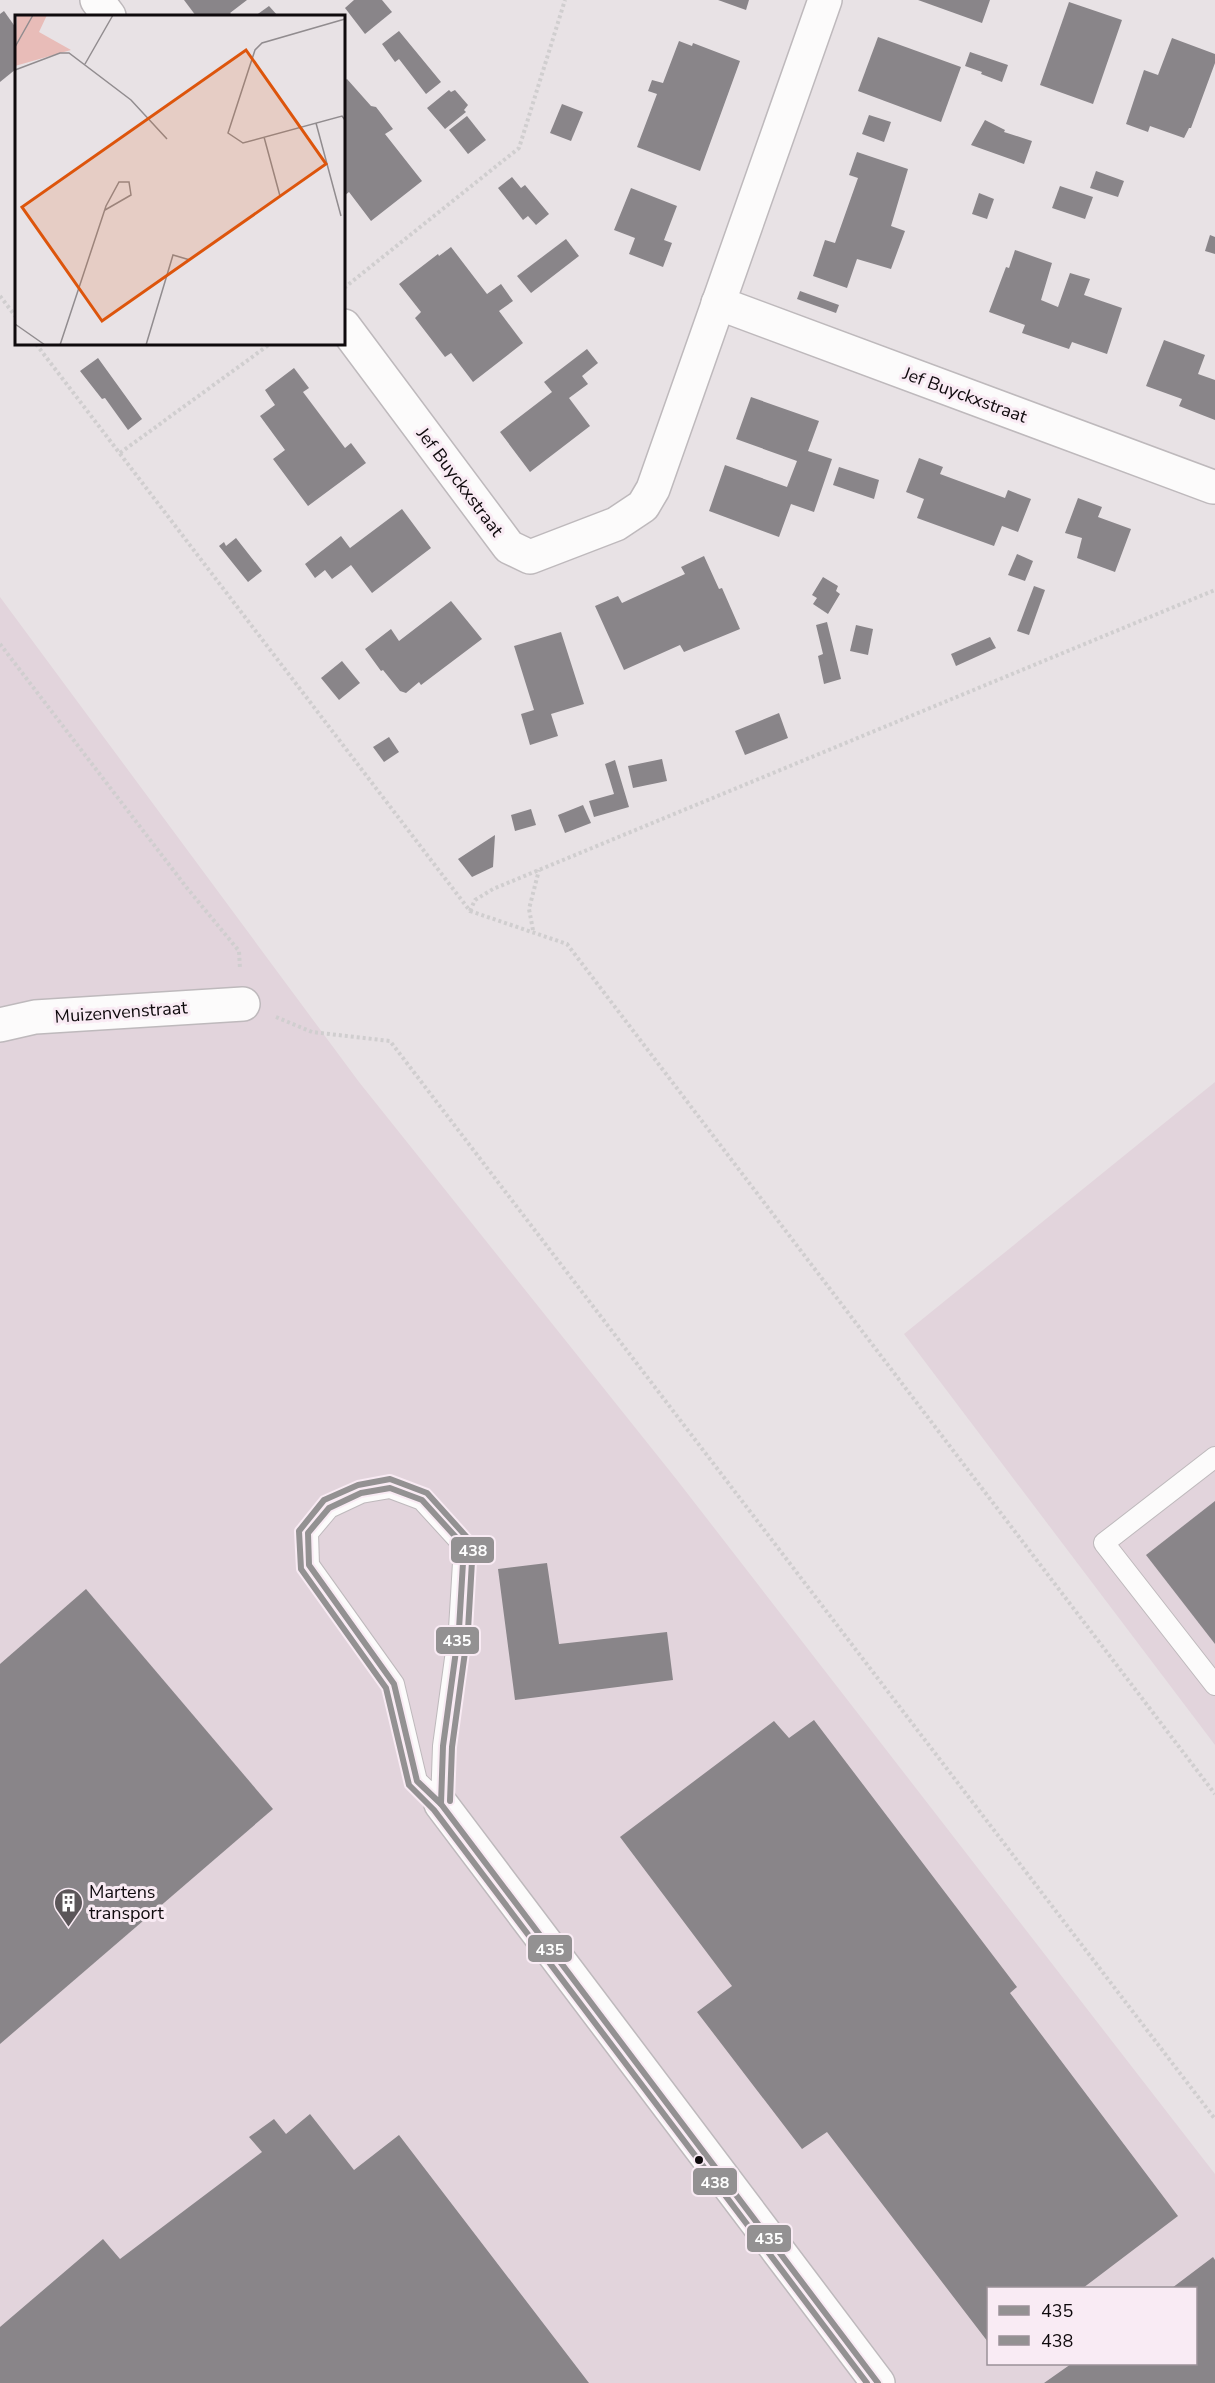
<svg xmlns="http://www.w3.org/2000/svg" width="1215" height="2383" font-family="'Nunito Sans',sans-serif">
	<style>
		.built { fill: #e2d4dc; fill-rule: evenodd }
		.building { fill: #898589 }
		.lines { fill: none; stroke-linecap: round; stroke-linejoin: round }
		.service-casing { stroke: #beb9bc; stroke-width: 22 }
		.minor-casing { stroke: #beb9bc; stroke-width: 36 }
		.path { stroke: #d0cecf; stroke-width: 4; stroke-dasharray: 3 3; stroke-linecap: butt }
		.service { stroke: #fcfbfb; stroke-width: 20 }
		.minor { stroke: #fcfbfb; stroke-width: 33 }
		.bus-1-casing { stroke: #f9ebf4; stroke-width: 10 }
		.bus-2-casing { stroke: #f9ebf4; stroke-width: 10 }
		.bus-1 { stroke: #939192; stroke-width: 6 }
		.bus-2 { stroke: #939192; stroke-width: 6 }
		.bus-dot { fill: #0f0a0d; stroke: #f9ebf4; stroke-width: 2 }
		.labels { text-anchor: middle; stroke-width: 6; stroke-linejoin: round; paint-order: stroke }
		.street-label { font-size: 18px; fill: #0f0a0d; stroke: #f9ebf4 }
		.poi-label { font-size: 18px; fill: #0f0a0d; stroke: #f9ebf4; text-anchor: start }
		.inset-road { fill: none; stroke: #918c8f; stroke-width: 1.5 }
		.view { fill: #dd550c; fill-opacity: 0.15; stroke: #dd550c; stroke-width: 3 }
		.inset-edge { fill: none; stroke: #0f0a0d; stroke-width: 3 }
		.line-badge { stroke: #f9ebf4; stroke-width: 2 }
		.badge-label { font-size: 16px; text-anchor: middle; font-weight: bold; fill: #fff }
	</style>
	<rect width="100%" height="100%" fill="#e8e2e5"/>
	<g class="built">
		<path d="M0,597L359,1082L677,1480L1215,2174V2383H0ZM988,2288H1196V2364H988Z"/>
		<path d="M1215,1082V1745L904,1334Z"/>
	</g>
	<g class="building">
		<path d="M184,0H247L230,13L233,16H196Z"/>
		<path d="M354,0H382L392,12L365,34L345,8Z"/>
		<path d="M718,0H749L746,10Z"/>
		<path d="M918,0H990L982,23Z"/>
		<path d="M1069,2L1122,20L1093,104L1040,85Z"/>
		<path d="M269,6L278,16H255Z"/>
		<path d="M4,11L16,28V69L0,82V14Z"/>
		<path d="M399,31L441,82L426,94L399,59L395,62L382,44Z"/>
		<path d="M878,37L961,67L941,122L858,91Z"/>
		<path d="M1172,38L1215,54V63L1191,128H1189L1184,138L1150,126L1148,132L1126,124L1144,70L1158,75Z"/>
		<path d="M679,41L692,46L693,43L740,61L700,171L637,147L657,94L648,91L652,80L663,83Z"/>
		<path d="M970,52L1008,65L1002,82L981,74L982,72L965,66Z"/>
		<path d="M347,79L371,106L376,107L393,129L385,134L422,181L371,221L349,192L344,196V81Z"/>
		<path d="M449,90L451,92L455,90L468,105L464,110L466,112L445,129L427,108Z"/>
		<path d="M562,104L583,112L571,141L550,133Z"/>
		<path d="M869,115L891,122L884,142L862,134Z"/>
		<path d="M467,116L486,140L468,154L449,130Z"/>
		<path d="M985,120L1005,130L1004,132L1032,141L1024,164L971,145Z"/>
		<path d="M857,152L908,169L891,226L905,231L891,269L857,259L847,288L813,276L825,240L835,243L858,178L849,175Z"/>
		<path d="M1096,171L1124,181L1118,197L1090,188Z"/>
		<path d="M512,177L521,188L525,185L549,214L536,225L528,216L523,220L498,188Z"/>
		<path d="M1060,186L1093,197L1085,219L1052,208Z"/>
		<path d="M631,188L677,206L664,240L672,243L663,267L629,254L635,238L614,230Z"/>
		<path d="M979,193L994,199L987,219L972,214Z"/>
		<path d="M1210,235L1215,237V254L1205,251Z"/>
		<path d="M566,239L579,256L531,293L517,276Z"/>
		<path d="M451,247L487,294L501,284L513,301L499,311L523,343L473,382L451,353L445,357L415,318L421,312L399,284L438,254L439,256Z"/>
		<path d="M1015,250L1052,263L1041,300L1058,307L1070,273L1090,279L1084,295L1122,308L1107,354L1072,342L1069,349L1022,333L1025,325L989,312L1006,267L1009,268Z"/>
		<path d="M800,291L839,305L836,313L797,299Z"/>
		<path d="M1164,340L1205,355L1198,374L1215,380V420L1179,406L1182,399L1146,386Z"/>
		<path d="M587,349L598,363L582,376L588,384L569,398L590,426L530,472L500,432L552,392L544,382Z"/>
		<path d="M98,358L142,419L128,430L105,398L102,399L80,371Z"/>
		<path d="M294,368L309,388L303,392L345,448L351,443L366,463L308,506L273,459L285,450L260,416L275,405L265,390Z"/>
		<path d="M751,397L819,421L808,451L832,459L814,512L791,504L779,537L709,511L725,465L787,487L797,461L736,439Z"/>
		<path d="M919,458L943,467L940,474L1005,498L1008,490L1031,499L1018,532L1002,526L994,546L917,518L924,499L906,492Z"/>
		<path d="M839,467L879,480L874,499L833,485Z"/>
		<path d="M1078,498L1102,507L1098,517L1131,529L1115,572L1077,558L1082,538L1065,533Z"/>
		<path d="M402,509L431,548L372,593L351,565L332,579L325,570L315,578L305,564L341,536L350,548Z"/>
		<path d="M236,538L262,571L248,582L219,546L224,542L226,546Z"/>
		<path d="M1017,554L1033,561L1025,581L1008,575Z"/>
		<path d="M704,556L719,589L722,588L740,629L684,652L680,645L624,670L595,606L618,596L622,603L685,574L681,567Z"/>
		<path d="M823,577L838,586L836,591L840,594L828,614L813,604L817,598L812,595Z"/>
		<path d="M1034,586L1045,590L1029,635L1017,631Z"/>
		<path d="M451,601L482,639L421,685L419,682L406,693L400,691L383,670L381,671L365,649L391,629L399,641Z"/>
		<path d="M827,622L841,679L824,684L818,656L823,654L816,625Z"/>
		<path d="M856,625L873,629L868,655L850,651Z"/>
		<path d="M561,632L584,704L551,714L558,736L530,745L521,714L534,710L514,646Z"/>
		<path d="M990,637L996,648L956,666L951,654Z"/>
		<path d="M342,661L360,683L339,700L321,678Z"/>
		<path d="M779,713L788,738L745,755L735,731Z"/>
		<path d="M389,737L399,752L384,762L373,747Z"/>
		<path d="M662,759L667,781L633,788L628,766Z"/>
		<path d="M615,760L629,807L594,817L589,801L614,794L605,764Z"/>
		<path d="M583,805L591,823L565,833L558,815Z"/>
		<path d="M531,809L536,825L515,831L511,815Z"/>
		<path d="M495,835L493,867L472,877L458,859Z"/>
		<path d="M1215,1501V1644L1146,1555Z"/>
		<path d="M547,1563L559,1644L667,1632L673,1680L515,1700L498,1569Z"/>
		<path d="M86,1589L273,1809L0,2044V1664Z"/>
		<path d="M814,1720L1017,1987L1010,1993L1178,2216L1083,2288H988V2342L827,2132L802,2149L697,2012L732,1986L620,1837L774,1721L789,1738Z"/>
		<path d="M310,2114L354,2170L399,2135L589,2383H0V2327L103,2239L120,2259L262,2152L249,2137L274,2119L286,2134Z"/>
		<path d="M1213,2257L1215,2260V2383H1044L1071,2364H1196V2288H1172Z"/>
	</g>
	<g class="lines">
		<defs>
			<g id="service">
				<path d="M1215,1457L1104,1543L1215,1685"/>
				<path d="M390,1488L422,1500L464,1546L459,1629L443,1746L441,1804L417,1781L394,1684L309,1565L308,1533L329,1508L361,1493Z"/>
			</g>
			<g id="minor">
				<path d="M97,0L109,16"/>
				<path d="M718,303L1213,487"/>
				<path d="M344,326L509,547L530,557L616,524L643,506L653,489L825,0"/>
				<path d="M0,1025L35,1017L243,1004"/>
				<path d="M441,1804L878,2383"/>
			</g>
		</defs>
		<use href="#service" class="service-casing"/>
		<use href="#minor" class="minor-casing"/>
		<g class="path">
			<path d="M344,288L519,148L565,0"/>
			<path d="M0,296L16,317"/>
			<path d="M36,344L470,911L567,944L1215,1794"/>
			<path d="M120,453L270,344"/>
			<path d="M0,644L187,888L239,951L240,969"/>
			<path d="M470,911L475,900L493,889L1215,590"/>
			<path d="M533,930L529,909L539,870"/>
			<path d="M276,1017L312,1032L390,1041L1215,2119"/>
		</g>
		<use href="#service" class="service"/>
		<use href="#minor" class="minor"/>
		<defs>
			<g id="bus-1">
				<path d="M390,1488L422,1500L464,1546L459,1629L443,1746L441,1804L417,1781L394,1684L309,1565L308,1533L329,1508L361,1493Z"/>
				<path d="M441,1804L878,2383"/>
			</g>
			<path id="bus-2" d="M450,1801L452,1747L468,1630L473,1544L427,1493L390,1479L358,1485L324,1500L299,1531L301,1569L386,1688L409,1785L434,1810L867,2383"/>
		</defs>
		<use href="#bus-1" class="bus-1-casing"/>
		<use href="#bus-2" class="bus-2-casing"/>
		<use href="#bus-1" class="bus-1"/>
		<use href="#bus-2" class="bus-2"/>
	</g>
	<defs>
		<symbol id="building-pin" viewBox="-11 -11 22 30"><path d="M0 17L-7.5 6A9.5 9.5 0 1 1 7.5 6Z" fill="#5b5659" stroke="#f9ebf4"/><path d="M-4-6H4V6H1V3H-1V6H-4ZM-2.5-4.3h1.7v1.8h-1.7ZM.8-4.3h1.7v1.8H.8ZM-2.5-1h1.7V.8h-1.7ZM.8-1h1.7V.8H.8Z" fill="#fff"/></symbol>
	</defs>
	<g fill-rule="evenodd">
		<use href="#building-pin" x="52" y="1886" width="33" height="45"/>
	</g>
	<circle class="bus-dot" cx="699" cy="2160" r="5"/>
	<g class="labels">
		<g class="street-label">
			<text transform="translate(965 395) rotate(20)" y="6">Jef Buyckxstraat</text>
			<text transform="translate(460 482) rotate(53)" y="6">Jef Buyckxstraat</text>
			<text transform="translate(121 1012) rotate(-4)" y="6">Muizenvenstraat</text>
		</g>
		<g class="poi-label">
			<text x="89" y="1898">Martens<tspan x="89" dy="21">transport</tspan></text>
		</g>
	</g>
	<g transform="translate(15 15)">
		<rect width="330" height="330" fill="#e8e2e5"/>
		<path d="M2,0H32L24,17L56,35L0,51Z" fill="#e8bcb8"/>
		<path class="inset-road" d="M330,4L247,28L240,35L213,118L228,128L327,101L330,105M0,32L18,0M70,49L98,0M0,55L45,38H54L116,85L152,124M301,108L326,201M249,122L265,181M0,309L30,330M45,330L91,191L104,167H114L116,180L90,195M131,330L158,240L175,245"/>
		<path class="view" d="M231,35L311,149L87,306L7,192Z"/>
		<rect width="330" height="330" class="inset-edge"/>
	</g>
	<g class="line-badge">
		<rect x="450" y="1536" width="45" height="28" rx="6" fill="#939192"/>
		<rect x="435" y="1626" width="45" height="29" rx="6" fill="#939192"/>
		<rect x="527" y="1934" width="46" height="29" rx="6" fill="#939192"/>
		<rect x="692" y="2167" width="46" height="29" rx="6" fill="#939192"/>
		<rect x="746" y="2224" width="46" height="29" rx="6" fill="#939192"/>
	</g>
	<g class="badge-label">
		<text x="473" y="1556">438</text>
		<text x="457" y="1646">435</text>
		<text x="550" y="1955">435</text>
		<text x="715" y="2188">438</text>
		<text x="769" y="2244">435</text>
	</g>
	<rect x="987" y="2287" width="210" height="78" fill="#f9ebf4" stroke="#9b9198" stroke-width="1.5"/>
	<rect x="999" y="2306" width="30" height="9" fill="#939192" stroke="#9b9198" stroke-width="1.5"/>
	<text x="1041" y="2317" font-size="18" fill="#0f0a0d">435</text>
	<rect x="999" y="2336" width="30" height="9" fill="#939192" stroke="#9b9198" stroke-width="1.5"/>
	<text x="1041" y="2347" font-size="18" fill="#0f0a0d">438</text>
</svg>
